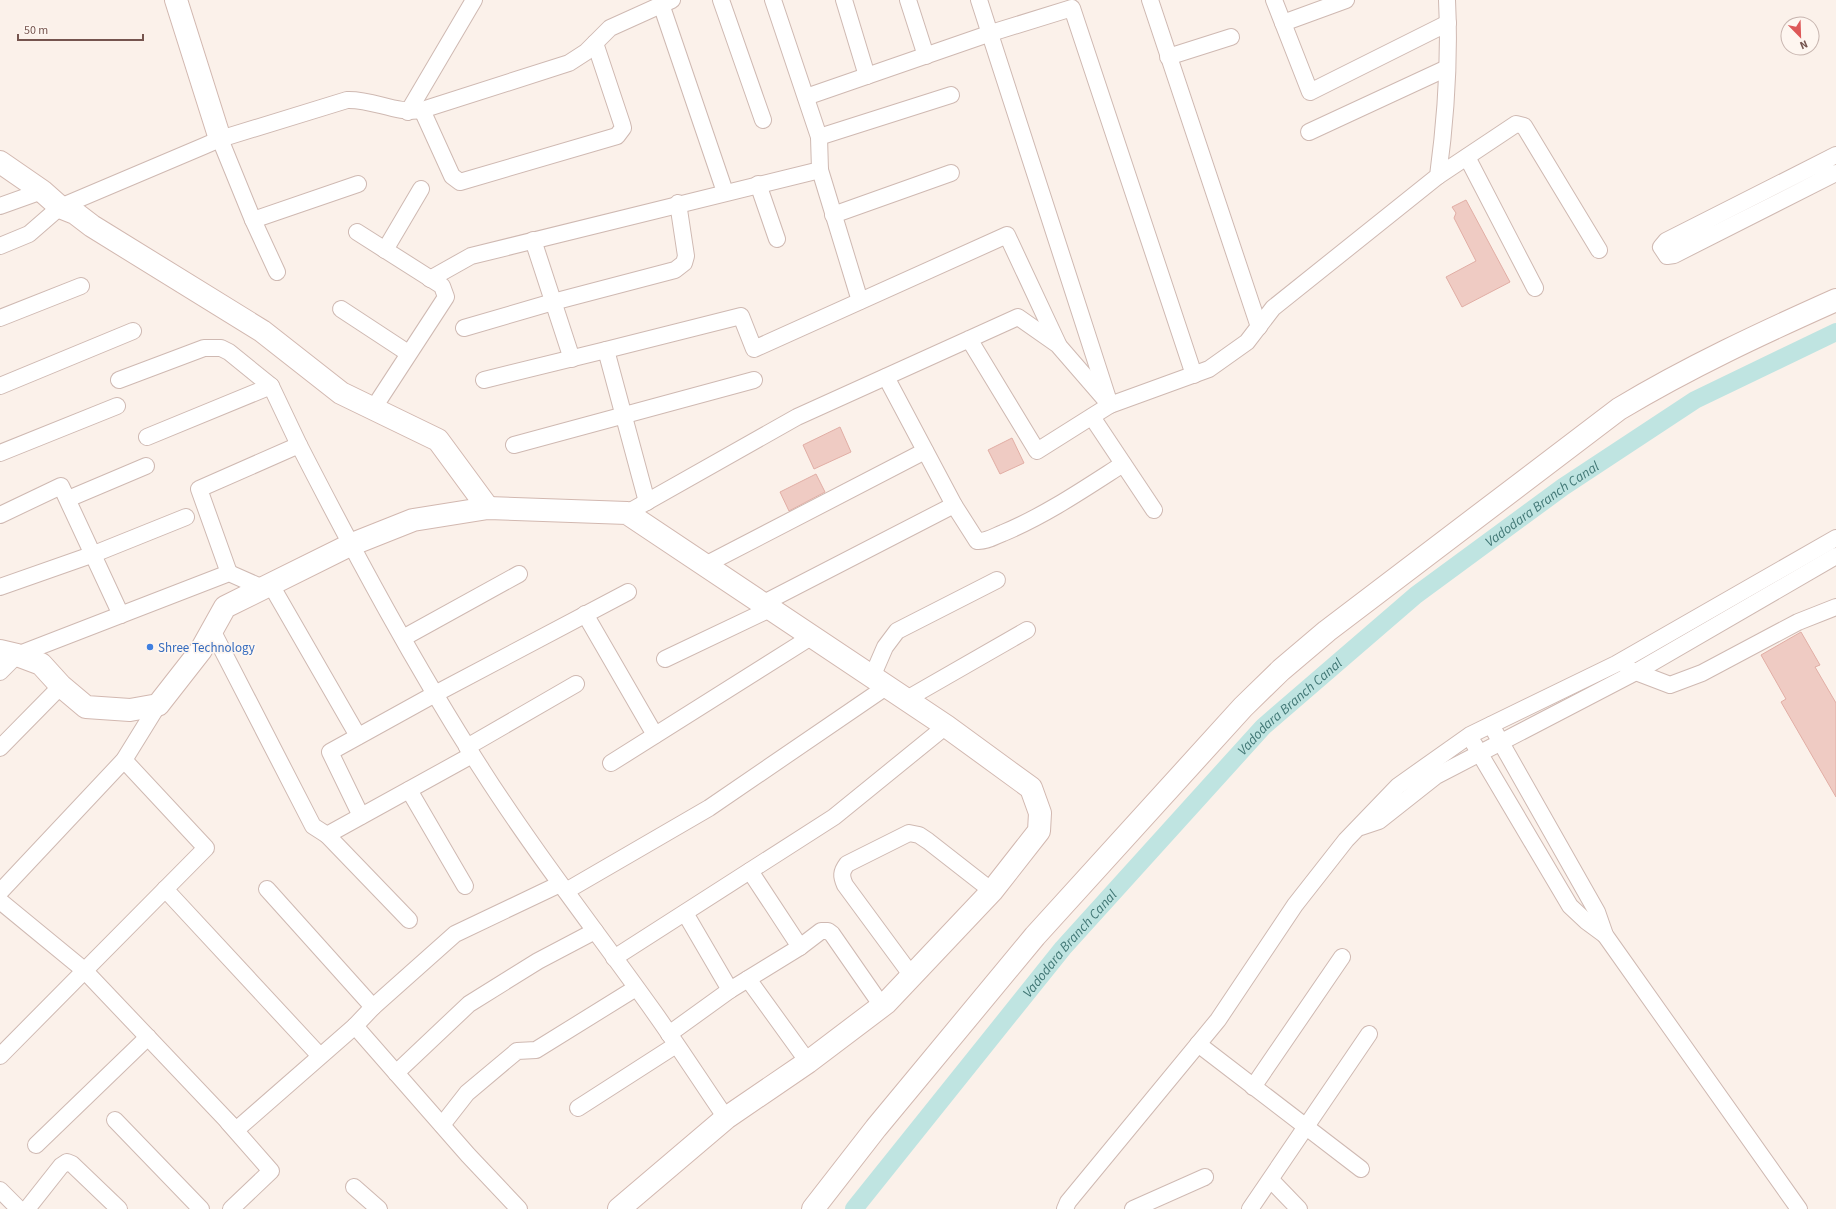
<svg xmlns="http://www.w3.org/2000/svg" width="1836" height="1209" font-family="'Source Sans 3',sans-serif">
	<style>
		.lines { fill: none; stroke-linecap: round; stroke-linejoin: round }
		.canal { stroke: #bfe4e1; stroke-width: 18 }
		.building { fill: #efcbc3; stroke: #e1aea5 }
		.street-casing { stroke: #cfb9b2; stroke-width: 18 }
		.secondary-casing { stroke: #d2b8b0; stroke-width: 24 }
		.street { stroke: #fff; stroke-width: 16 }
		.secondary { stroke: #fff; stroke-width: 22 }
		.shop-dot { fill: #3f7fe0; stroke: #fef6f0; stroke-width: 1.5 }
		.labels { text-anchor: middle; stroke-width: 3.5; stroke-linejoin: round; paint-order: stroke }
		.shop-label { font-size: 13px; fill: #366cbe; stroke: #fef6f0; text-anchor: start }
		.water-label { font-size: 14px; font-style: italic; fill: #427876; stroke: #fef6f0 }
	</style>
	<rect width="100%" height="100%" fill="#fbf1ea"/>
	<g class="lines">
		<path class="canal" id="s1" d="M854,1209L1063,948L1263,727L1416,595L1563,487L1695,400L1836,332"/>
	</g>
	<g class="building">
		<path d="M1466,200L1510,282L1462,307L1446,277L1476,261L1454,218L1456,213L1452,207Z"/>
		<path d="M840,427L851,452L814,469L803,445Z"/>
		<path d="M1012,438L1024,463L1000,474L988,450Z"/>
		<path d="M816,474L825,492L789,511L780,492Z"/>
		<path d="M1801,632L1820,665L1815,667L1836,703V797L1781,702L1786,699L1761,655Z"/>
	</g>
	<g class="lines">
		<defs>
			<g id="street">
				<path d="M721,0L763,120"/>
				<path d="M844,0L867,76"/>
				<path d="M908,0L926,56"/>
				<path d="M979,0L1110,405L1209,369L1247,342L1273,308L1438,176C1446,117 1450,61 1447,0"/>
				<path d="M1150,0L1259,327"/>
				<path d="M1274,0L1310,92L1448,23"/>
				<path d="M661,4L725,192"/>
				<path d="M1283,23L1346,0"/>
				<path d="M1168,57L1231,37"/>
				<path d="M806,97L991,33L1072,8L1194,375"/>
				<path d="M422,110L452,176L460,182L617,136L623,128L622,124L595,43"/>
				<path d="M408,112L474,0"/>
				<path d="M1309,132L1447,68"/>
				<path d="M819,137L951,95"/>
				<path d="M220,139L253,220L358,184"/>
				<path d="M1836,155L1666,241L1661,247L1667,256L1674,255L1836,173"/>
				<path d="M1467,157L1535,288"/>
				<path d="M820,170L860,301"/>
				<path d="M1438,176L1516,124L1524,126L1599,250"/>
				<path d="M758,184L777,239"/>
				<path d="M0,206L42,191"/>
				<path d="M833,215L951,173"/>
				<path d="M253,220L277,272"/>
				<path d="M357,232L442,286L446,297L373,409"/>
				<path d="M533,240L572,359"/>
				<path d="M0,246L29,234L60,207L204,146L220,139L347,100C374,99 395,114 422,110L569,63L586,52L610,28L672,0"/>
				<path d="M385,250L421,189"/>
				<path d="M430,279L471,256L820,170L819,137L773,0"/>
				<path d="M341,309L408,353"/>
				<path d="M0,318L81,286"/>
				<path d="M464,328L553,302L675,270L684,263L686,256L678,203"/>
				<path d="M606,350L741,316L754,349L1007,235L1058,344"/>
				<path d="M119,380L204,348H221L229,352L271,386L299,445"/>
				<path d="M484,380L606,350L647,502"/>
				<path d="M0,386L133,331"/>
				<path d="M1092,417L1154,510"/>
				<path d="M147,437L271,386"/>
				<path d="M514,445L754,380"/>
				<path d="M0,453L117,406"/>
				<path d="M68,499L146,466"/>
				<path d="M954,505L977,541C986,542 995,536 1003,533C1046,515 1084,489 1123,464"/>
				<path d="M627,513L797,417L1018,317L1058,345L1110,405L1037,451L969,339"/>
				<path d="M0,515L61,486L121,615"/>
				<path d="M705,565L925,451"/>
				<path d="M229,573L199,489L299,445C356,556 415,666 482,770C535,853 597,932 654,1012C679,1047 702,1083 726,1118"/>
				<path d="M271,585L358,736"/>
				<path d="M0,587L94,554L186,517"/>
				<path d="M762,604L954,505L886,377"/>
				<path d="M585,614L655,735"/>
				<path d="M212,630L313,826L327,835L472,755"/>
				<path d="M403,638L519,574"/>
				<path d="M665,659L770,609"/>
				<path d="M1628,669L1670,685L1702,673L1798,622L1836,607"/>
				<path d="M0,672L17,655L229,573L263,588"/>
				<path d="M872,677L885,647L897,631L997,580"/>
				<path d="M905,700L1027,630"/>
				<path d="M1491,725L1597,912L1605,935L1799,1209"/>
				<path d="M1474,744L1570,906L1586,921L1605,935"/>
				<path d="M467,747L576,684"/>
				<path d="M0,748L61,686"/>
				<path d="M611,763L811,637"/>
				<path d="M409,790L465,886"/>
				<path d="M361,816L330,752L435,694L628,592"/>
				<path d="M1361,827L1379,821L1436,776L1636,672L1836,556"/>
				<path d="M327,835L409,920"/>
				<path d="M750,871L800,947"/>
				<path d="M165,889L320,1056"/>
				<path d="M267,889L373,1007"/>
				<path d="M566,891L709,808L886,687"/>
				<path d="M0,892L124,760L158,705"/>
				<path d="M0,901L84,970L236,1130L355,1026"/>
				<path d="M685,913L730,990"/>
				<path d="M614,958L834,817L946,726"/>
				<path d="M912,976L845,885C841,876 841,872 847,864L909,833L919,835L928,841L992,891"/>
				<path d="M748,979L808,1062"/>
				<path d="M669,1034L730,990L800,947L821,931H828L832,934L882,1006"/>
				<path d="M1198,1044L1361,1169"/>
				<path d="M0,1056L206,848L124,760"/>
				<path d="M396,1073L469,1004L538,961L595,931"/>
				<path d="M1253,1087L1342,957"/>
				<path d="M578,1108L676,1045"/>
				<path d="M115,1120L201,1209"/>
				<path d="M228,1122L271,1171L231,1209"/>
				<path d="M442,1125L467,1093L517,1051L536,1050L636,988"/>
				<path d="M36,1145L148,1037"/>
				<path d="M1271,1180L1299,1209"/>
				<path d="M354,1187L379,1209"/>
				<path d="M0,1190L19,1209"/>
				<path d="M27,1209L61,1166L67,1162L72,1164L119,1209"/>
				<path d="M519,1209L468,1155L355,1026L373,1007L455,934L560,884"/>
				<path d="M1065,1209L1068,1202L1218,1020L1295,905L1346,840L1398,786L1470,735L1616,664L1836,538"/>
				<path d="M1133,1209L1205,1177"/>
				<path d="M1250,1209L1369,1034"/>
			</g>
			<g id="secondary">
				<path d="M176,0L220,139"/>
				<path d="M0,162L42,191L60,207L75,213L92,226L262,331L341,393L438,440L488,508"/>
				<path d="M0,651L17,655L41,664L61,686L86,707L130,710L158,705L201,650L225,607L350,545L413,520L488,508L627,513L946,726L1031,788L1040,813L1039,831L992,891L886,1003L808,1062L726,1118L619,1209"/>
				<path d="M813,1209L876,1128L1035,936L1243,707L1281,670L1327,631L1619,409C1689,367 1762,333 1836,300"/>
			</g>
		</defs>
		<use href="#street" class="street-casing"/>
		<use href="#secondary" class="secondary-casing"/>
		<use href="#street" class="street"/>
		<use href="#secondary" class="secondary"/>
	</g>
	<circle class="shop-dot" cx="150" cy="647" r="4"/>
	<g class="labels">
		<g class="shop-label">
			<text x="158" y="652">Shree Technology</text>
		</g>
		<g class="water-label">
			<text dy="5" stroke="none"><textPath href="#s1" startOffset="990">Vadodara Branch Canal</textPath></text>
			<text dy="5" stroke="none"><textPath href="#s1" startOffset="666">Vadodara Branch Canal</textPath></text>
			<text dy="5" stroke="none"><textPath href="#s1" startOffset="342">Vadodara Branch Canal</textPath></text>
		</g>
	</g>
	<g transform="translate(1800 36) rotate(157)"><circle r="19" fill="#fef6f0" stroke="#c7b5af"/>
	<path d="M0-3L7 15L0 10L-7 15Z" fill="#dd5858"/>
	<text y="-6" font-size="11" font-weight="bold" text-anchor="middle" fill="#75544e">N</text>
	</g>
	<path d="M18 34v6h125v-6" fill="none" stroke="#75544e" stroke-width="2"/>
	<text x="24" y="34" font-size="12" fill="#75544e" stroke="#fef6f0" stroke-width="3" paint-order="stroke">50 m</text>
</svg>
